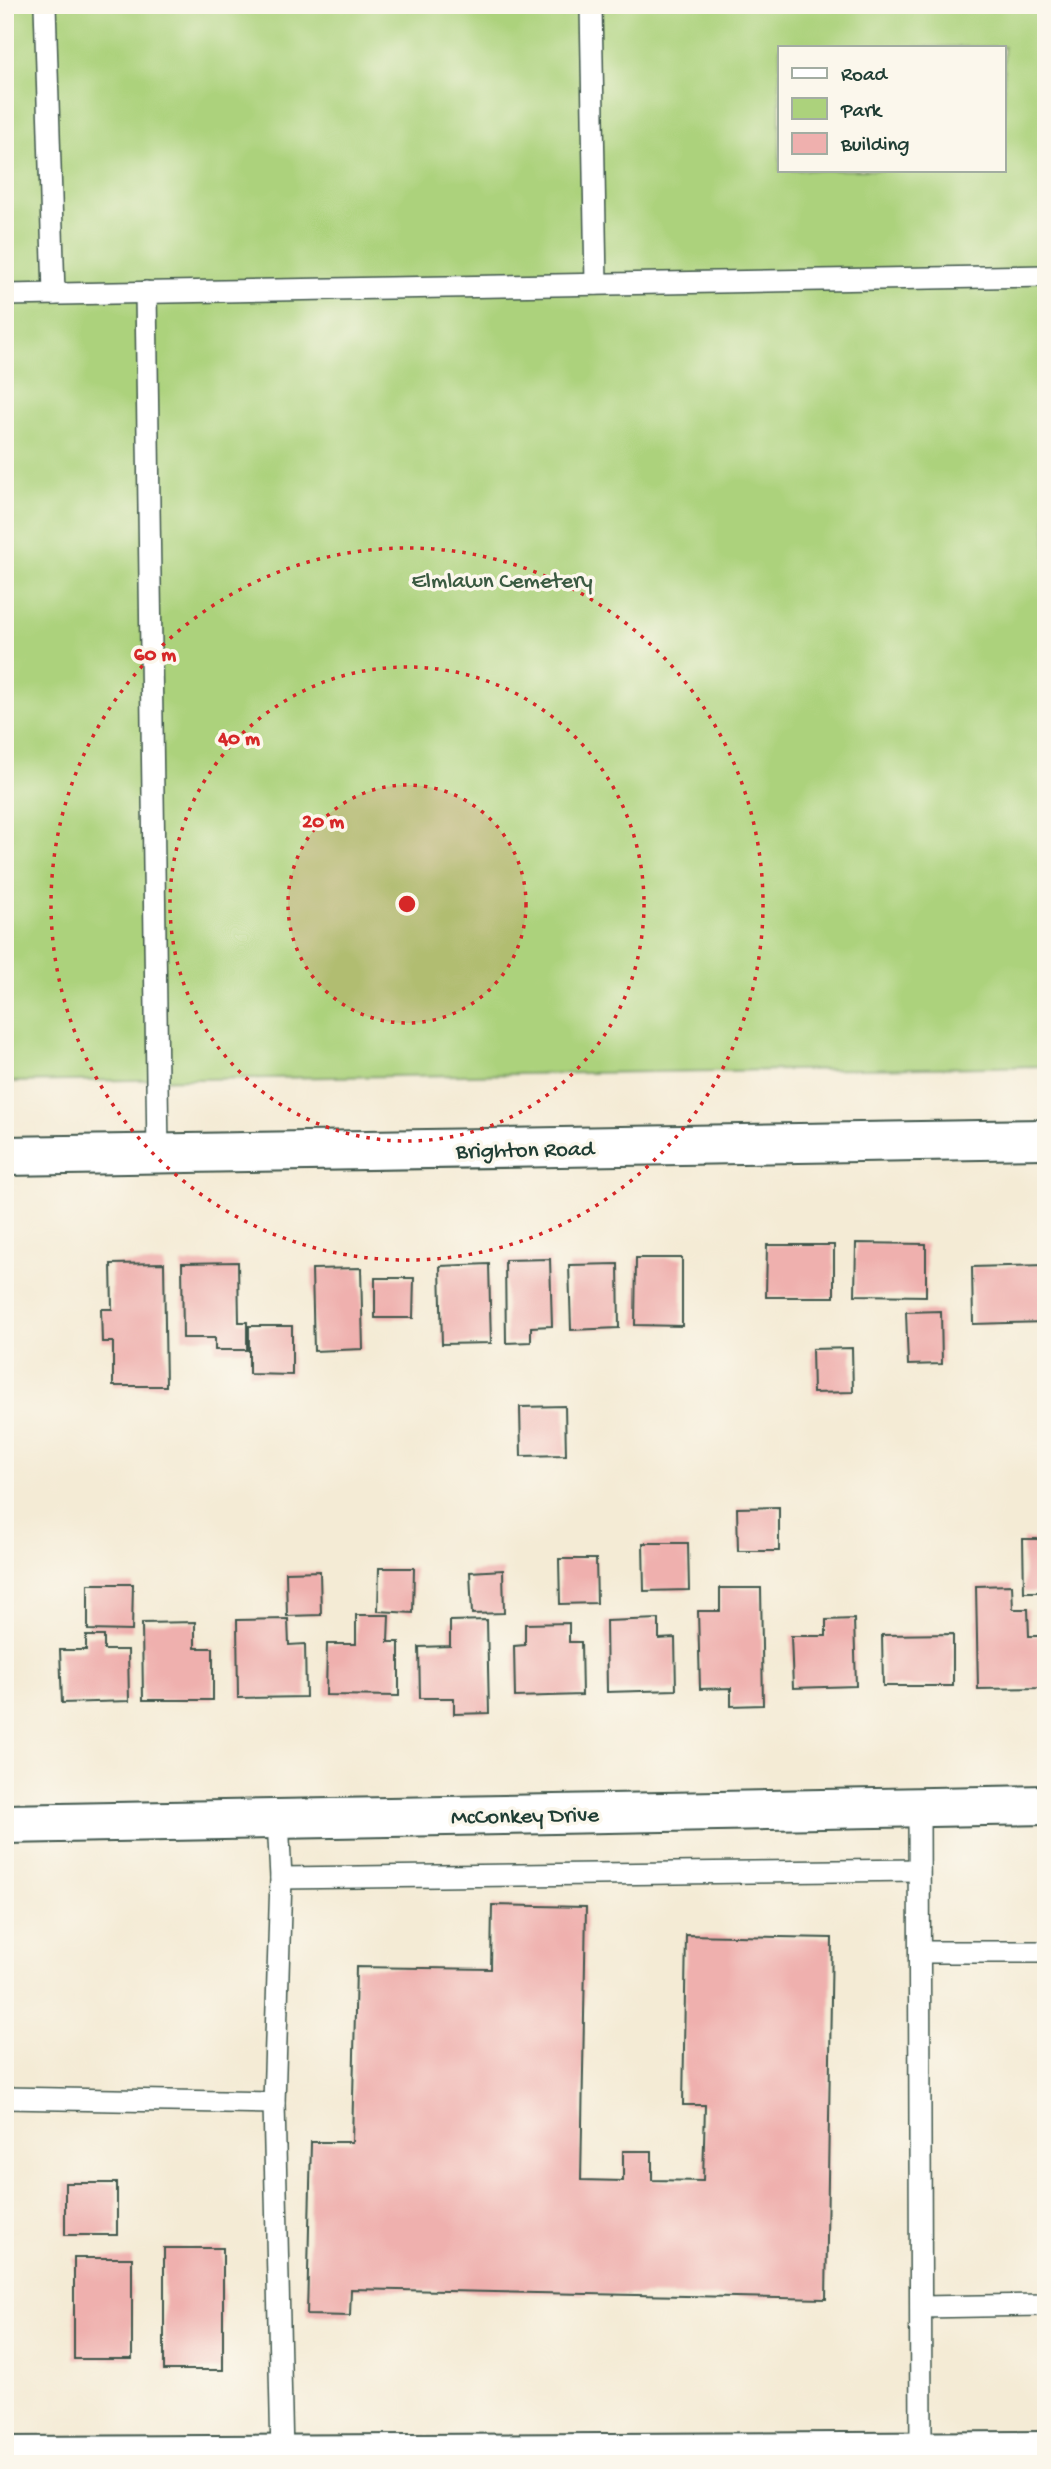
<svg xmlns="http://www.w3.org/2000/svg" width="1051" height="2469" font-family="'Gochi Hand',sans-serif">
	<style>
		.green { fill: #acd27c; stroke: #668858; stroke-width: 2; fill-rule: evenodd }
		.building { fill: #efb0ae }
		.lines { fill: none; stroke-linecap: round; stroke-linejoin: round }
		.service-casing { stroke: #3f574c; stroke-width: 24 }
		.minor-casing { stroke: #3f574c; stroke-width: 42 }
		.tertiary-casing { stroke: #3f574c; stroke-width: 42 }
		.service { stroke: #fff; stroke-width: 21 }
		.minor { stroke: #fff; stroke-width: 38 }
		.tertiary { stroke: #fff; stroke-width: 38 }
		.ring { fill: none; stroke: #d62828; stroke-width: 3.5; stroke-dasharray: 3.5 7 }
		.labels { text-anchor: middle; stroke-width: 7; stroke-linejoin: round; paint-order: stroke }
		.park-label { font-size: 23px; fill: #3b5b42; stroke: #fbf7ec }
		.street-label { font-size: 23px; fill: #1f3d34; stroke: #fbf7ec }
		.centre { fill: #d62828; stroke: #fbf7ec; stroke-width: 3.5 }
		.ring-label { font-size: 21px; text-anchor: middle; font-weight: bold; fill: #d62828; stroke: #fbf7ec; stroke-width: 7; stroke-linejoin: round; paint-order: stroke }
	</style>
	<rect width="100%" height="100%" fill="#fbf7ec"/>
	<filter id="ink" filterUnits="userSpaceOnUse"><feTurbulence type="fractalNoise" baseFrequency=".0143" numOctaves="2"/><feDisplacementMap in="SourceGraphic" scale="14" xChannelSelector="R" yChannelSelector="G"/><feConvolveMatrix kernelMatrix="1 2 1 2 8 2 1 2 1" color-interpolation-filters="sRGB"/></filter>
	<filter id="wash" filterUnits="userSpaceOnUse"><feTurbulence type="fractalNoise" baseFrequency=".00686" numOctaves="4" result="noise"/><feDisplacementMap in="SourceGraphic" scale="28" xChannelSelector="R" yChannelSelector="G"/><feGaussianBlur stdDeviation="1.57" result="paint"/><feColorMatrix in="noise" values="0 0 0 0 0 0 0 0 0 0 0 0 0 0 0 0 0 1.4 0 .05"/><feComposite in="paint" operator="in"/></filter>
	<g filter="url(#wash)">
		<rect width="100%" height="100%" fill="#f4ebd5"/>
		<path class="green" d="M5,5H1046V1066L5,1082ZM780,47H1004V170H780Z"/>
		<g id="blocks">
			<g class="building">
				<path d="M856,1243L926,1244V1296L855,1295Z"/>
				<path d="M767,1245H834V1297H766Z"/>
				<path d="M636,1258H682V1326L635,1325Z"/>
				<path d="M550,1259L552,1326L531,1327V1342L506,1343L505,1260Z"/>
				<path d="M238,1262L239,1322H247V1350H215V1338H183L182,1263Z"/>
				<path d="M164,1263L166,1386H113V1342H102L101,1309H112L111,1264Z"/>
				<path d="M489,1264L491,1343L442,1344L440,1266Z"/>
				<path d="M618,1264L619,1328L571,1330L569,1265Z"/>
				<path d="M1046,1265V1322L973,1324L972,1267Z"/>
				<path d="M361,1268L363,1349L314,1351L312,1269Z"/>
				<path d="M375,1278H414L413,1318H375Z"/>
				<path d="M941,1311L942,1364L908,1365L906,1312Z"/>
				<path d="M249,1326H292V1375L249,1374Z"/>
				<path d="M852,1348L853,1392L813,1393L812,1349Z"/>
				<path d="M565,1406L566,1455L521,1456L520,1407Z"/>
				<path d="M779,1507V1551H738L737,1508Z"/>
				<path d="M1023,1539H1046V1592H1024Z"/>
				<path d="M643,1543H688L689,1590L644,1591Z"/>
				<path d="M559,1559H596L597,1603L560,1604Z"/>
				<path d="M379,1568H414L413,1613L378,1611Z"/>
				<path d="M503,1570L504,1613L472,1614L470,1572Z"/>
				<path d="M320,1571L321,1615L287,1616L286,1572Z"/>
				<path d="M88,1584H133L132,1631L88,1630Z"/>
				<path d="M1012,1585L1013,1609H1028L1029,1636H1044L1045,1688L978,1689L976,1586Z"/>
				<path d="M720,1588H761L763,1705L731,1706V1688L700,1689L698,1611H720Z"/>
				<path d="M356,1615H389L388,1642H399V1696L326,1695L327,1644H356Z"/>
				<path d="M288,1619L289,1645L305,1644L306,1697L238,1698L237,1620Z"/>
				<path d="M659,1619V1639L675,1638L676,1690L607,1692L606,1621Z"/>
				<path d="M854,1619L856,1686L793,1688L791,1636H826V1620Z"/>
				<path d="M487,1620L489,1713L454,1714V1698H420L419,1647L450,1646V1621Z"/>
				<path d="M195,1622V1648H213V1700H143L142,1623Z"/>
				<path d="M569,1623V1642H581L582,1695L515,1697L514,1646L525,1645V1624Z"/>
				<path d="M953,1634V1686H883L882,1635Z"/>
				<path d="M86,1636H104V1650H128L129,1701L62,1703L60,1650H86Z"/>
				<path d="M492,1905L586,1907L581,2180L623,2181V2151H652V2180L703,2181L705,2105H683L686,1935L832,1938L826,2299L351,2289L350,2316L307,2315L311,2142H352L356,1967L491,1969Z"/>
				<rect x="65" y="2183" width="52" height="52"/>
				<rect x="164" y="2248" width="59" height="122"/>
				<rect x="74" y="2258" width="58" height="101"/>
			</g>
		</g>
	</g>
	<g filter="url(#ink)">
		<use href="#blocks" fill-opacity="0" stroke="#3f574c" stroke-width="2"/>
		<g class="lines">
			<defs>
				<g id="service">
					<path d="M45,5L54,294"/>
					<path d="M591,5L596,284"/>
					<path d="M146,292L158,1154"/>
					<path d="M5,295L1046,276"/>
					<path d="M919,1807L921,2452"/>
					<path d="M278,1819L281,1878L919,1870"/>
					<path d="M920,1952H1046"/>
					<path d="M5,2098L274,2103L281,1878"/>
					<path d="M274,2103L282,2455"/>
					<path d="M921,2307L1046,2305"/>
				</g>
				<g id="minor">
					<path d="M5,1824L1046,1805"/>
					<path d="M5,2456L1046,2451"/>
				</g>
				<path id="tertiary" d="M5,1156L1046,1139"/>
			</defs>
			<use href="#service" class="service-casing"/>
			<use href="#minor" class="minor-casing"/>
			<use href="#tertiary" class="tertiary-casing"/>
			<use href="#service" class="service"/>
			<use href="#minor" class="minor"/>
			<use href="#tertiary" class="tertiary"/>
		</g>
	</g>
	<circle cx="407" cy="904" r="119" fill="#d62828" fill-opacity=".12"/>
	<g class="ring">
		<circle cx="407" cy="904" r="119"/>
		<circle cx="407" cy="904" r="237"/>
		<circle cx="407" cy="904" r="356"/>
	</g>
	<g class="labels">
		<g class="park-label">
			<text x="502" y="587">Elmlawn Cemetery</text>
		</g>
		<g class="street-label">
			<text transform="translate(525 1148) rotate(-1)" y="8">Brighton Road</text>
			<text transform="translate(525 1814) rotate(-1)" y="8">McConkey Drive</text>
		</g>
	</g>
	<circle cx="407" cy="904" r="10" class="centre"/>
	<g class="ring-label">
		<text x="155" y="660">60 m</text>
		<text x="239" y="744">40 m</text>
		<text x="323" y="827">20 m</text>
	</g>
	<rect width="1051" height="2469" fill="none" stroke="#fbf7ec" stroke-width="28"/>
	<rect x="778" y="46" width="228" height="126" fill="#fbf7ec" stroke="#a3ada2" stroke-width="2"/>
	<rect x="792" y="68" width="35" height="10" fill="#ffffff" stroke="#a3ada2" stroke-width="2"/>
	<text x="841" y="80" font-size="21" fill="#1f3d34">Road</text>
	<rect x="792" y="98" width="35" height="21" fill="#acd27c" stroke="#a3ada2" stroke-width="2"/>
	<text x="841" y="116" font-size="21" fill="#1f3d34">Park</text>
	<rect x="792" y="133" width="35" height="21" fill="#efb0ae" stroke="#a3ada2" stroke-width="2"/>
	<text x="841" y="150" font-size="21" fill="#1f3d34">Building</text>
</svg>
